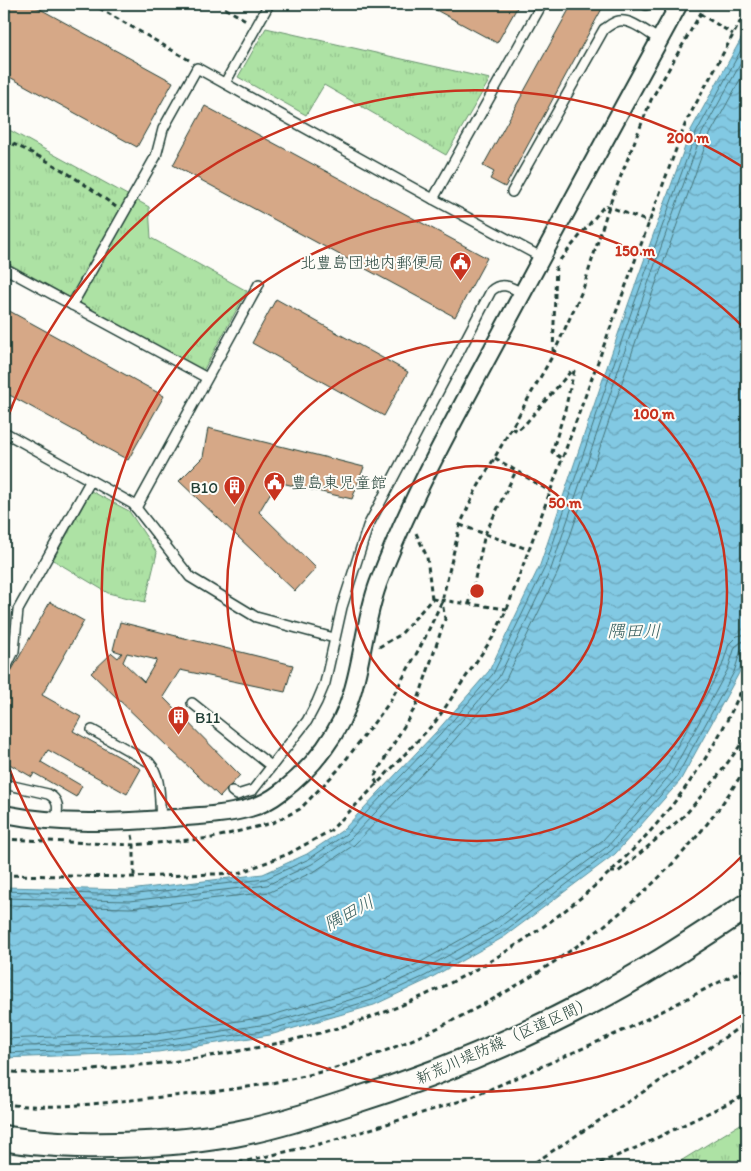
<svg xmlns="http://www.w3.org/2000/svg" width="751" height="1171" font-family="Itim,'Klee One',sans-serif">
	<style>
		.park { fill: url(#park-tufts); stroke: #66906c }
		.water { fill: url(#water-waves); stroke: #5a919d }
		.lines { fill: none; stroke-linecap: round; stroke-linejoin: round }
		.shore { stroke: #47757a; stroke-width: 1 }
		.building { fill: #d6a887; stroke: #1f3d34; fill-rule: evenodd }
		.lane-casing { stroke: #1f3d34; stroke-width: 12 }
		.street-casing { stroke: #1f3d34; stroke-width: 20 }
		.secondary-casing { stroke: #1f3d34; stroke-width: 28 }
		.path { stroke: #1f3d34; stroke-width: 3; stroke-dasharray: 5 4; stroke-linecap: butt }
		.lane { stroke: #fdfcf7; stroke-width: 9 }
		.street { stroke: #fdfcf7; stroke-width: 16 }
		.secondary { stroke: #fdfcf7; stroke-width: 24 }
		.ring { fill: none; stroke: #c8321e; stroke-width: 2.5 }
		.labels { text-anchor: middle; stroke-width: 4; stroke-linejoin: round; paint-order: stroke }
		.poi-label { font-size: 16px; fill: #1f3d34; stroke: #fdfcf7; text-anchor: end }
		.street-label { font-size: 16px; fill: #1f3d34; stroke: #fdfcf7 }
		.water-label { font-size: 18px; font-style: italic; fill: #386060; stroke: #fdfcf7 }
		.centre { fill: #c8321e; stroke: #fdfcf7; stroke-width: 2.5 }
		.ring-label { font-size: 15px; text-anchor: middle; font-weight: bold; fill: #c8321e; stroke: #fdfcf7; stroke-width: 4; stroke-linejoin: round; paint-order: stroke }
	</style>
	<defs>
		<pattern id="park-tufts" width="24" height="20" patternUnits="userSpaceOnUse" patternTransform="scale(1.25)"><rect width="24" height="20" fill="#ade2a4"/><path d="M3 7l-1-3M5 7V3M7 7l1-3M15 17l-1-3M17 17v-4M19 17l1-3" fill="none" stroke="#94c38e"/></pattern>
		<pattern id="water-waves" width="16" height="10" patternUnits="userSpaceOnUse" patternTransform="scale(1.25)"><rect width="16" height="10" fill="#82c9e3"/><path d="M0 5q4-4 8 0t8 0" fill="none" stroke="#6aa4b9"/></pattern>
	</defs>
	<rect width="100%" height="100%" fill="#fdfcf7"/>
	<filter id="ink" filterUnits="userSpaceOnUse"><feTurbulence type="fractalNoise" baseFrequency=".02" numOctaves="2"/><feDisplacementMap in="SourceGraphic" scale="10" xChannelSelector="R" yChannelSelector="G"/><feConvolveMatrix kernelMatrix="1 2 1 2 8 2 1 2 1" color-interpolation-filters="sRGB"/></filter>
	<g filter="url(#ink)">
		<g class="park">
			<path d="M266,28L490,79L446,155L324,85L306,115L238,77Z"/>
			<path d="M4,127L149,207L151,238L247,291L203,371L4,261Z"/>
			<path d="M91,491L129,511L157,553L145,602L108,593L53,560Z"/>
			<path d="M747,1120V1167H669H671Z"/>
		</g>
		<path class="water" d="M747,28V645L739,673L680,781L615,854L504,937L427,980L374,1005L270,1035L158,1052L4,1058V887L129,890L263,874L307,854L343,830L437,731L489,671L540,565L628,305L691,130Z"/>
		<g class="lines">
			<g class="shore">
				<path d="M4,891L129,895L265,879L309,859L346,834L441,734L493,674L545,567L633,307L696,133L747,39"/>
				<path d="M4,898L129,901L267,885L312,864L350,839L446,739L499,677L551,569L639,309L701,135L747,52"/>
				<path d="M4,905L130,908L270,892L315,871L354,845L451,744L505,681L558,572L646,311L708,138L747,67"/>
				<path d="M4,1039L156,1033L266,1017L367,987L419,963L494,921L603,840L664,770L722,666L729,644L737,636L747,634"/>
				<path d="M4,1047L157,1041L267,1024L370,994L422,970L498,928L608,846L671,774L728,669L735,647L741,642L747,641"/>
				<path d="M4,1053L158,1047L269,1030L372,1000L425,976L502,933L612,850L676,778L734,672L741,650L747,647"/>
			</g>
		</g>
		<g class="building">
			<path d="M4,4H31L173,82L137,147L4,74Z"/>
			<path d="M425,4H519L497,43Z"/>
			<path d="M572,4L604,5L505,187L490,179L494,172L483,166Z"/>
			<path d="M205,106L487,258L455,317L173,165Z"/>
			<path d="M276,299L408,372L384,416L252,343Z"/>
			<path d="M4,308L164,396L128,460L4,392Z"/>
			<path d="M208,428L364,467L352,499L277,482L259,512L316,568L295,591L179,481L203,457Z"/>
			<path d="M50,602L84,621L42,695L81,717L73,731L141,769L127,794L48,750L41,762L82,786L76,797L34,773L32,777L6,762L4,767V684Z"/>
			<path d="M120,622L293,665L285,692L180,670L163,697L240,775L220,797L91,673L112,653L118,658L122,653L113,650ZM127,653L157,660L144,682L123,662Z"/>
		</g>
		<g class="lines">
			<defs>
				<g id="lane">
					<path d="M646,5V4"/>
					<path d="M225,83L269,4"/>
					<path d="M512,192L604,29C609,26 613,22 619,21C632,19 649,34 660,40"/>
					<path d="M541,257L433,199L542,4"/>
					<path d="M4,268L207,378"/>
					<path d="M72,305L156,156L163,129L197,68L433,199"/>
					<path d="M4,432L133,504L190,577L256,617L334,638"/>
					<path d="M136,508L259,284"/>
					<path d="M4,672L14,651L18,610L91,480"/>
					<path d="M192,703L271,766"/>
					<path d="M92,730L149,762C162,776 159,801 161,819"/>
					<path d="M4,784L48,794C60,800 58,809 56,821"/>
					<path d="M232,791L237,795L253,790L307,721L317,702L325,683L342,607L368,526L491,291C501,281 511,287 522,293"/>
				</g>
				<path id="street" d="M4,814C60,825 117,823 174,818C199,816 226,815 250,808C261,805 272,799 281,792C313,768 341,732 352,693C363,657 365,620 378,584C409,501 452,424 494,346C555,231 617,118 679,4"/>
				<path id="secondary" d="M4,1138C28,1143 54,1144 79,1145C131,1146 184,1143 235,1134C273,1127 310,1115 347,1103C431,1077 512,1043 590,1002C645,974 696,939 747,906"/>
			</defs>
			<use href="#lane" class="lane-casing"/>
			<use href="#street" class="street-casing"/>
			<use href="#secondary" class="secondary-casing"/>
			<g class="path">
				<path d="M91,4L99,8L101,4"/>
				<path d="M217,4L246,20"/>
				<path d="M99,8L189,60"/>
				<path d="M700,14L733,34"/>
				<path d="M4,140C45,157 80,180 116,207"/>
				<path d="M560,260L605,205L649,222"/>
				<path d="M553,352L556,265"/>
				<path d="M512,428L517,431L526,423L572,370L574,371L565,410L552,452L563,459"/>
				<path d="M495,458L551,492"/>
				<path d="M460,525L530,550"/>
				<path d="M416,533L427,557L432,599"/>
				<path d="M469,605L485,534L516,471"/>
				<path d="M379,647L400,635L432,599L507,609"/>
				<path d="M377,784L374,777L416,706L445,619L442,602"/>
				<path d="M132,835L134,845V877"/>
				<path d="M4,839L134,845L212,838L272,823L300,809L338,770L389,703L424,640L442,601L460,525L475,492L553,355L583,289L609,206L651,100L706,4"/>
				<path d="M610,872H618L685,815L715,780L747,736"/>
				<path d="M4,875L134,877L239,873L288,854L330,831L377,784L436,721L493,637L507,609L686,122L747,9"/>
				<path d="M4,1071C34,1075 63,1073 93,1070C119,1067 144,1065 170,1062C235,1053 300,1041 363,1020C525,964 684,839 747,676"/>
				<path d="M4,1104C53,1110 101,1103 150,1098C210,1093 270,1086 328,1070C378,1056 426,1035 471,1011C581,953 684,874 747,765"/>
				<path d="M221,1167L332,1141L470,1098L629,1028L747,968"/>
				<path d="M528,1167L686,1064L747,1022"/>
				<path d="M591,1167L640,1146L747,1094"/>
			</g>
			<use href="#lane" class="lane"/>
			<use href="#street" class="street"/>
			<use href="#secondary" class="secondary"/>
		</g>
	</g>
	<g class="ring">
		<circle cx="477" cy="591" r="125"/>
		<circle cx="477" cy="591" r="250"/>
		<path d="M747 851A375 375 0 1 1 747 331"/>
		<path d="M746 1013A500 500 0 0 1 4 754M4 428A500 500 0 0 1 746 169"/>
	</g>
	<defs>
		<symbol id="civic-pin" viewBox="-11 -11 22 30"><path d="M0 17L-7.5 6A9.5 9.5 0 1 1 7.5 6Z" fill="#c8321e" stroke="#fdfcf7"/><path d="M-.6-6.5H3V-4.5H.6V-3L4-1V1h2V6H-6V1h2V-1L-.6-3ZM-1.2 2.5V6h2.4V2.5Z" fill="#fff"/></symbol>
		<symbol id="building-pin" viewBox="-11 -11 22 30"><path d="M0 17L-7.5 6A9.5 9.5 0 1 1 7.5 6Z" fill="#c8321e" stroke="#fdfcf7"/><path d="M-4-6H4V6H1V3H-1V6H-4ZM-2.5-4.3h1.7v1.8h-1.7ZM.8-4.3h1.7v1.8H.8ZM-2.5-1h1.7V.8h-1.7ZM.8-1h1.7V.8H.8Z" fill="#fff"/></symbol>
	</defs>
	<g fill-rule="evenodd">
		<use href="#civic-pin" x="448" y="250" width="25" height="34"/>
		<use href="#civic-pin" x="262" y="470" width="25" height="34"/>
		<use href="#building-pin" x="222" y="474" width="25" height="34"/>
		<use href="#building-pin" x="166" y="704" width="25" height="34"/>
	</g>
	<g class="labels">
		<g class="poi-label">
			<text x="444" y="268">北豊島団地内郵便局</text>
			<text x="291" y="488" text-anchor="start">豊島東児童館</text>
			<text x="218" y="493">B10</text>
			<text x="195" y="723" text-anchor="start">B11</text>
		</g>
		<g class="street-label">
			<text transform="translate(504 1040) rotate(-24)" y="6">新荒川堤防線（区道区間）</text>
		</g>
		<g class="water-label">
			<text x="634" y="637">隅田川</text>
			<text transform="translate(349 913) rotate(-28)" y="6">隅田川</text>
		</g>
	</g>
	<circle cx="477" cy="591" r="8" class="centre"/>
	<g class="ring-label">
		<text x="688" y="143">200 m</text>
		<text x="635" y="256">150 m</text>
		<text x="654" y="419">100 m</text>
		<text x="565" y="508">50 m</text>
	</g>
	<rect width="751" height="1171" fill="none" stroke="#fdfcf7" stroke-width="20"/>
	<rect x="10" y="10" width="731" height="1151" fill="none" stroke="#1f3d34" stroke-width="2" filter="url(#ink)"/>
</svg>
